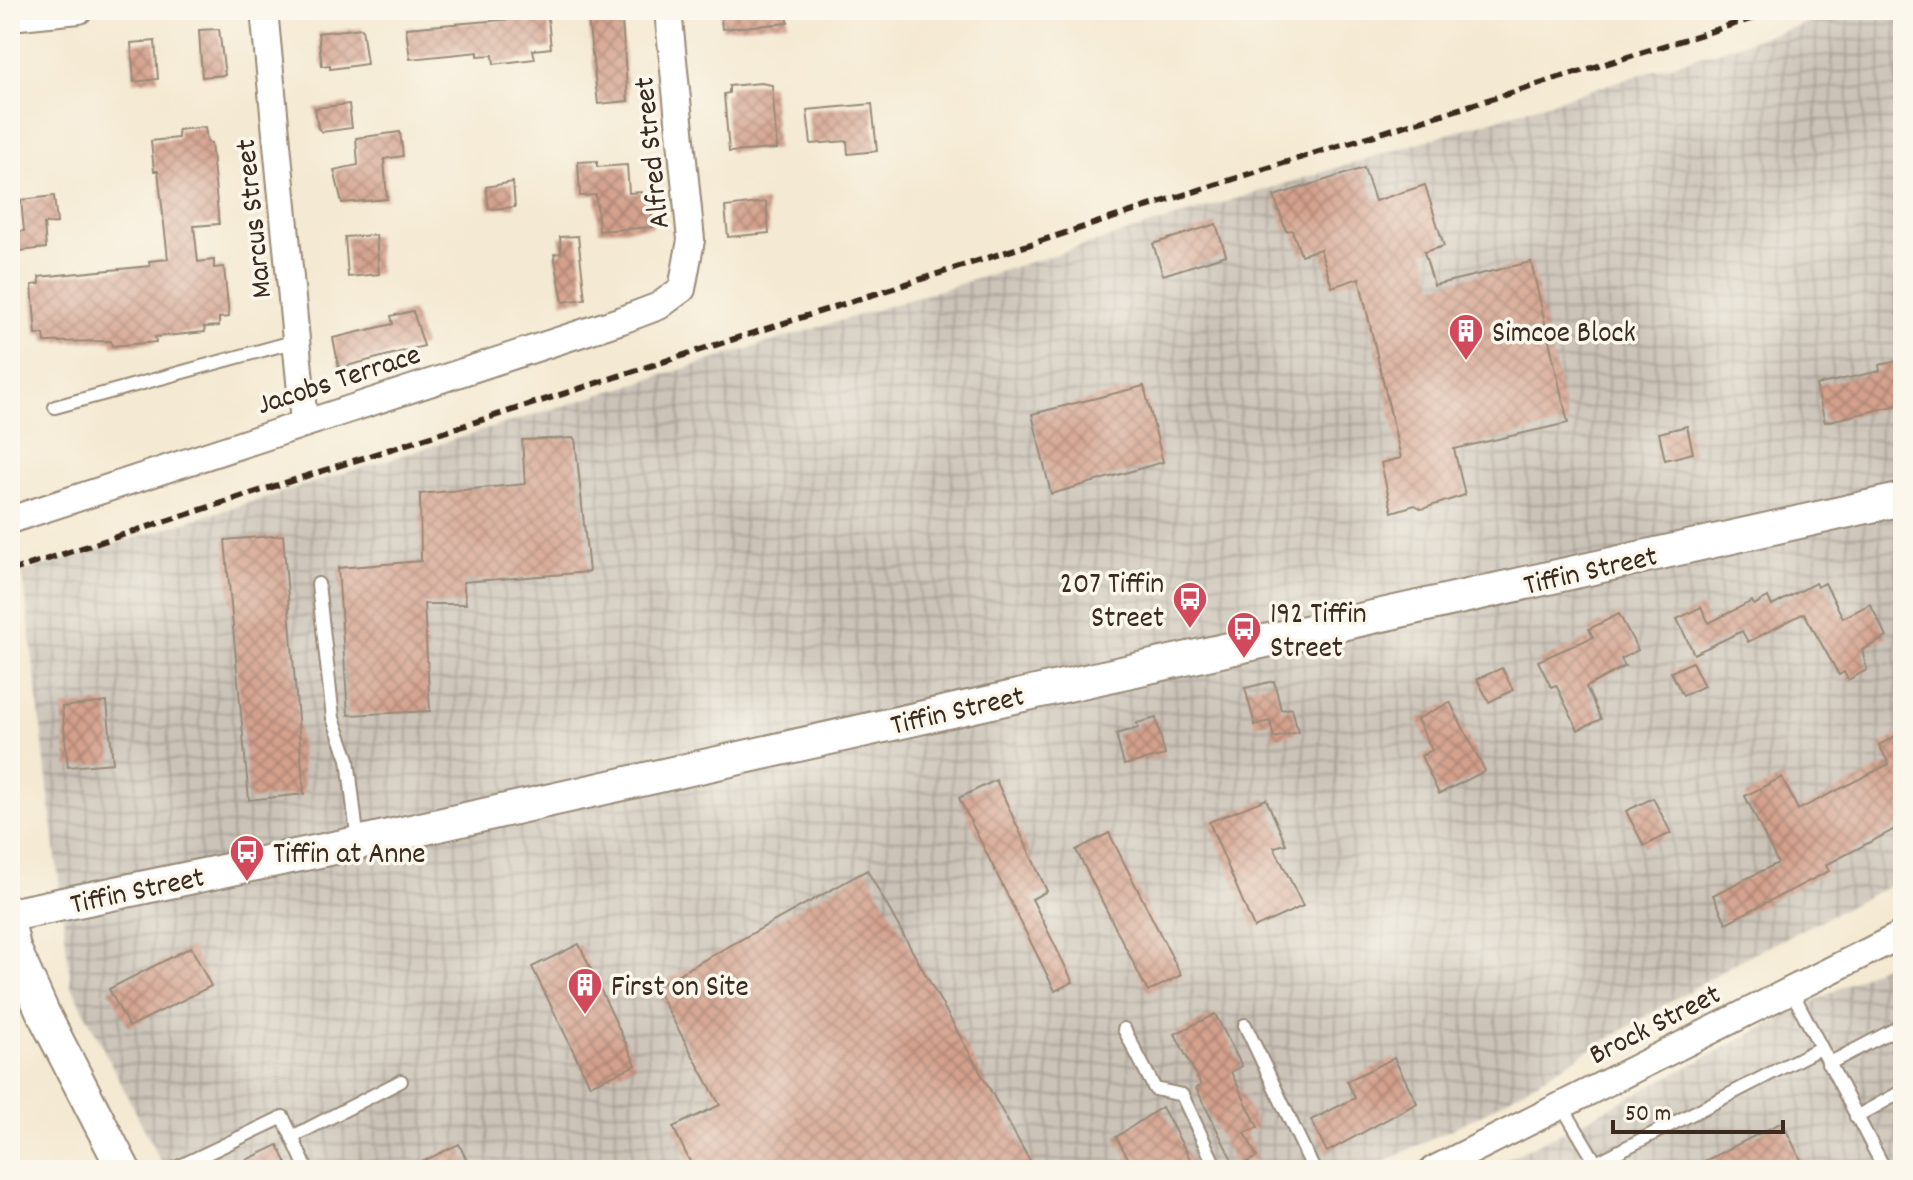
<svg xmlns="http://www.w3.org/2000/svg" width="1913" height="1180" font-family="Dekko,sans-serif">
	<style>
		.industrial { fill: url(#industrial-grid) }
		.building { fill: url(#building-cross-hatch) }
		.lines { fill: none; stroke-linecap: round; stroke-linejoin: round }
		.service-casing { stroke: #988a78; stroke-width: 16 }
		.minor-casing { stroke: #988a78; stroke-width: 30 }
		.tertiary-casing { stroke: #988a78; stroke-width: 36 }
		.service { stroke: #fff; stroke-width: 12 }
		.minor { stroke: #fff; stroke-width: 26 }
		.tertiary { stroke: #fff; stroke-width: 32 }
		.rail { stroke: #3b2a1e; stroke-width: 6; stroke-dasharray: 12 6; stroke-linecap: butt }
		.labels { text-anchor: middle; stroke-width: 7; stroke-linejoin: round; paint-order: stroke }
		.street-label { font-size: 30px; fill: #3b2a1e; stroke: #fbf7ec }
		.poi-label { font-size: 30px; fill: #3b2a1e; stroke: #fbf7ec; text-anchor: start }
	</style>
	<defs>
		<pattern id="industrial-grid" width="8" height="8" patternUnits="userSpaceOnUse" patternTransform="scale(2)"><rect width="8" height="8" fill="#cbc3b8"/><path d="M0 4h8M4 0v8" fill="none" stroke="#a69f95"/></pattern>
		<pattern id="building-cross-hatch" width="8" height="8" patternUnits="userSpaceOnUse" patternTransform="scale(2)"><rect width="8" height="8" fill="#d4a18d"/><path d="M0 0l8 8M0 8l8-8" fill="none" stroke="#ad8373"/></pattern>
	</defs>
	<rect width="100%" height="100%" fill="#fbf7ec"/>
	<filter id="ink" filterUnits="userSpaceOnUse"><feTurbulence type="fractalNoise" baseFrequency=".0125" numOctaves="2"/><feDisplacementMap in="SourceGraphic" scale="16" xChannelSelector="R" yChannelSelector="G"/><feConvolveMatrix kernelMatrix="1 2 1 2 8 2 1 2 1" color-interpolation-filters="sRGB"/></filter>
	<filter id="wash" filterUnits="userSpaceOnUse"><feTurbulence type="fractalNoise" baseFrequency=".006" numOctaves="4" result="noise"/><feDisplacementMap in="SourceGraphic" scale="32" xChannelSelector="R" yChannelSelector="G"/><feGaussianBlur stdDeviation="1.8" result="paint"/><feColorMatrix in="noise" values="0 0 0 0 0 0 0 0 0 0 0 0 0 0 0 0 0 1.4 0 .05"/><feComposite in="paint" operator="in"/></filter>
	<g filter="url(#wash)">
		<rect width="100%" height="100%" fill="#f4e9d2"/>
		<g class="industrial">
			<path d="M1850,10H1903V879L1737,962L1482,1114L1368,1170H165L71,985L23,572Z"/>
			<path d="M1903,955V1170H1485L1560,1133Z"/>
		</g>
		<g id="blocks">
			<g class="building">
				<path d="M587,10H614L615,21H622L628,101L598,104Z"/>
				<path d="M720,10H787L788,23L722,29Z"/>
				<path d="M538,17L548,19L551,48L533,50L535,59L494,64L493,55L478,56V52L410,59L406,28Z"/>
				<path d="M362,28L367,64L330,69V65L322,66L318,33Z"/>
				<path d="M219,29L225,75L202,77L199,30Z"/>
				<path d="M155,41L158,79L134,82L131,43Z"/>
				<path d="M761,83L772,85L777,149L729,152L724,94L729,93V86Z"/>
				<path d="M349,104L352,128L322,132L318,128L315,108Z"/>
				<path d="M872,104L877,151L848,154L847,141L811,144L807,110Z"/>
				<path d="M205,127L207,142L211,143L219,224L194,226L198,262L214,260V268L224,267L229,317L219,318V326L204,327L205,332L155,337L156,342L112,346L111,341L45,342L44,334L36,335L32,285L40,284L39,277L150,266L149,261L168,259L158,171H154L151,141L178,138V130Z"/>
				<path d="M400,132L403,156L384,159L387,199L342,203L334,170L358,165L356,138Z"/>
				<path d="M597,161V167L627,165L629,193L642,192L643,200H650L653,227L599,231L596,195L580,196L578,162Z"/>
				<path d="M1364,168L1375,201L1425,185L1444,246L1424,252L1434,285L1531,262L1568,423L1454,449L1465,495L1422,509L1415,505L1392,512L1381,463L1401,458L1359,278L1332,287L1320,249L1301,255L1292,230L1286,231L1274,196Z"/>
				<path d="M513,182L515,207L489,209L486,187Z"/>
				<path d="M54,196L57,223L44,224L46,248L10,252V233L24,231L21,200Z"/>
				<path d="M766,202L769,233L728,237L725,207Z"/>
				<path d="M1216,224L1226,255L1163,275L1153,244Z"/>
				<path d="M376,235L379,274L348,277L345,237Z"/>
				<path d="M578,236L585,299L563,302L554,254L561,253L560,237Z"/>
				<path d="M413,311L424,346L339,368L333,338L393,324L391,316Z"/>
				<path d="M1903,360V404L1825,422L1816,385L1880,371L1879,365Z"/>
				<path d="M1144,386L1163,462L1051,494L1032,414Z"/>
				<path d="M1687,426L1693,453L1665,460L1659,433Z"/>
				<path d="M575,438L589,572L463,582L466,604H424L430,711L348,715L338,568L421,561L420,494L525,484L522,440Z"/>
				<path d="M283,535L304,794L249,800L225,540Z"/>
				<path d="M1815,583L1817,587L1825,583L1843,618L1870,604L1887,637L1862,650L1867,670L1848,680L1844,672L1839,675L1804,613L1748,642L1742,631L1694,654L1677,619L1701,607L1709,623L1752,601L1754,605L1768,597L1772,606Z"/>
				<path d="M1619,614L1638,650L1621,659L1625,666L1586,687L1601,719L1578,730L1556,685L1551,687L1538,661L1593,637L1589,629Z"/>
				<path d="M1692,662L1704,686L1683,696L1671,672Z"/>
				<path d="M1502,668L1513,690L1489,702L1477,679Z"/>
				<path d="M1274,681L1281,710L1292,708L1298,732L1274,738L1270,721L1255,725L1245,688Z"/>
				<path d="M107,702L113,763L68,767L62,707Z"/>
				<path d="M1450,702L1485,771L1439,794L1421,756L1432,750L1417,719Z"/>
				<path d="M1156,718L1165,755L1124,765L1116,734L1138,728L1137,723Z"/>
				<path d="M1903,732V825L1826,865L1829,871L1726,923L1713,895L1778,863L1745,796L1782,777L1798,810L1889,764L1879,745Z"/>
				<path d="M996,780L1047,891L1032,899L1073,982L1055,991L959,798Z"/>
				<path d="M1653,798L1671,833L1644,846L1626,811Z"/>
				<path d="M1266,799L1286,844L1274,847L1303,906L1254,928L1209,822Z"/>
				<path d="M1109,833L1181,975L1148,992L1076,850Z"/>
				<path d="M867,870L1035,1170H694L673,1127L720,1105L655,987Z"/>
				<path d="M579,944L636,1065L590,1085L532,967Z"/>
				<path d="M191,947L211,986L129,1027L109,989Z"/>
				<path d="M1215,1014L1242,1066L1231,1072L1258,1127L1245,1133L1257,1157L1236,1168L1196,1088L1201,1085L1175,1034Z"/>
				<path d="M1394,1058L1417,1103L1327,1152L1311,1120L1355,1098L1347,1081Z"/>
				<path d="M1162,1107L1196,1170H1135L1116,1137Z"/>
				<path d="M1782,1122L1806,1170H1687Z"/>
				<path d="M459,1144L471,1170H405Z"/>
				<path d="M278,1145L290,1170H225Z"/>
			</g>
		</g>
	</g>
	<g filter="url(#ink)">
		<use href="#blocks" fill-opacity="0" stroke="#988a78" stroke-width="2"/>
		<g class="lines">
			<defs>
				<g id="service">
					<path d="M55,407L296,341"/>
					<path d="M318,584L333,718L348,759L358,843"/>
					<path d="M1791,990L1885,1170"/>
					<path d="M1245,1025L1314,1170"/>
					<path d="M1124,1029L1155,1089L1182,1095L1217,1170"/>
					<path d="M1828,1064L1903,1025"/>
					<path d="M1562,1106L1596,1163L1584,1170"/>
					<path d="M1856,1117L1903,1091"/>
					<path d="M292,1137L401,1081"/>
					<path d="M172,1170L283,1117L307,1170"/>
					<path d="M1599,1170L1596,1163L1820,1048"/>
				</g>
				<g id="minor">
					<path d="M264,10L304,422"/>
					<path d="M10,17L79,10"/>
					<path d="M10,520L622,320L659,306L682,289L691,240L668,10"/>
					<path d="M1433,1170L1903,934"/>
				</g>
				<g id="tertiary">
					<path d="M10,915L358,843L1903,499"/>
					<path d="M10,929L14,948L44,1015L124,1170"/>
				</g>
			</defs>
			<use href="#service" class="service-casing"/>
			<use href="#minor" class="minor-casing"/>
			<use href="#tertiary" class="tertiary-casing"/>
			<use href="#service" class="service"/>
			<use href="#minor" class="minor"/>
			<use href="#tertiary" class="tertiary"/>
			<path class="rail" d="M10,571L1290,161L1780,10"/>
		</g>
	</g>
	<defs>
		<symbol id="building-pin" viewBox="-11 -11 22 30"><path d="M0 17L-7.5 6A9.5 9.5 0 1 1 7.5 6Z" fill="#d1495b" stroke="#fbf7ec"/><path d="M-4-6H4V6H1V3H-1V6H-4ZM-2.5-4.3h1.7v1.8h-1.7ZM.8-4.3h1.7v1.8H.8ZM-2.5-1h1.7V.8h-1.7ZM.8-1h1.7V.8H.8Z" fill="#fff"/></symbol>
		<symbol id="bus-pin" viewBox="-11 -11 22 30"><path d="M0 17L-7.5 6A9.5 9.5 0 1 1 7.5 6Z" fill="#d1495b" stroke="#fbf7ec"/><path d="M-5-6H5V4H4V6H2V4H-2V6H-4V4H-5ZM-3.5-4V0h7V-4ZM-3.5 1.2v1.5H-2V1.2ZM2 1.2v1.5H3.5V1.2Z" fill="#fff"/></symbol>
	</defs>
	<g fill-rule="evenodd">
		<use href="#building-pin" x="1446" y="311" width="40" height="54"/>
		<use href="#bus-pin" x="1170" y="579" width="40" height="54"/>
		<use href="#bus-pin" x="1224" y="609" width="40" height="54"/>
		<use href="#bus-pin" x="227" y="832" width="40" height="54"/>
		<use href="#building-pin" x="565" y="965" width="40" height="54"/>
	</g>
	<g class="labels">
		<g class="street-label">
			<text transform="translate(650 153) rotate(-96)" y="10">Alfred Street</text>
			<text transform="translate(252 219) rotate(-96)" y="10">Marcus Street</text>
			<text transform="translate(338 378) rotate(-18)" y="10">Jacobs Terrace</text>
			<text transform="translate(1590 569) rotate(-13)" y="10">Tiffin Street</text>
			<text transform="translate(957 709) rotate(-13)" y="10">Tiffin Street</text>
			<text transform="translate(137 889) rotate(-12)" y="10">Tiffin Street</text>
			<text transform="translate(1654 1023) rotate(-27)" y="10">Brock Street</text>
		</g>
		<g class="poi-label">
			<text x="1492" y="341">Simcoe Block</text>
			<text x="1164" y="592" text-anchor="end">207 Tiffin<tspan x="1164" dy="34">Street</tspan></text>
			<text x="1270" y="622">192 Tiffin<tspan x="1270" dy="34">Street</tspan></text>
			<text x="273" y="862">Tiffin at Anne</text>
			<text x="611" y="995">First on Site</text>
		</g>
	</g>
	<rect width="1913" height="1180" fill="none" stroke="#fbf7ec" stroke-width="40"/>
	<path d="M1613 1120v12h170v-12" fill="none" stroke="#3b2a1e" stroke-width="4"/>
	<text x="1625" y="1120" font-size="24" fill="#3b2a1e" stroke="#fbf7ec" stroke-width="6" paint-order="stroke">50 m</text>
</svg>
